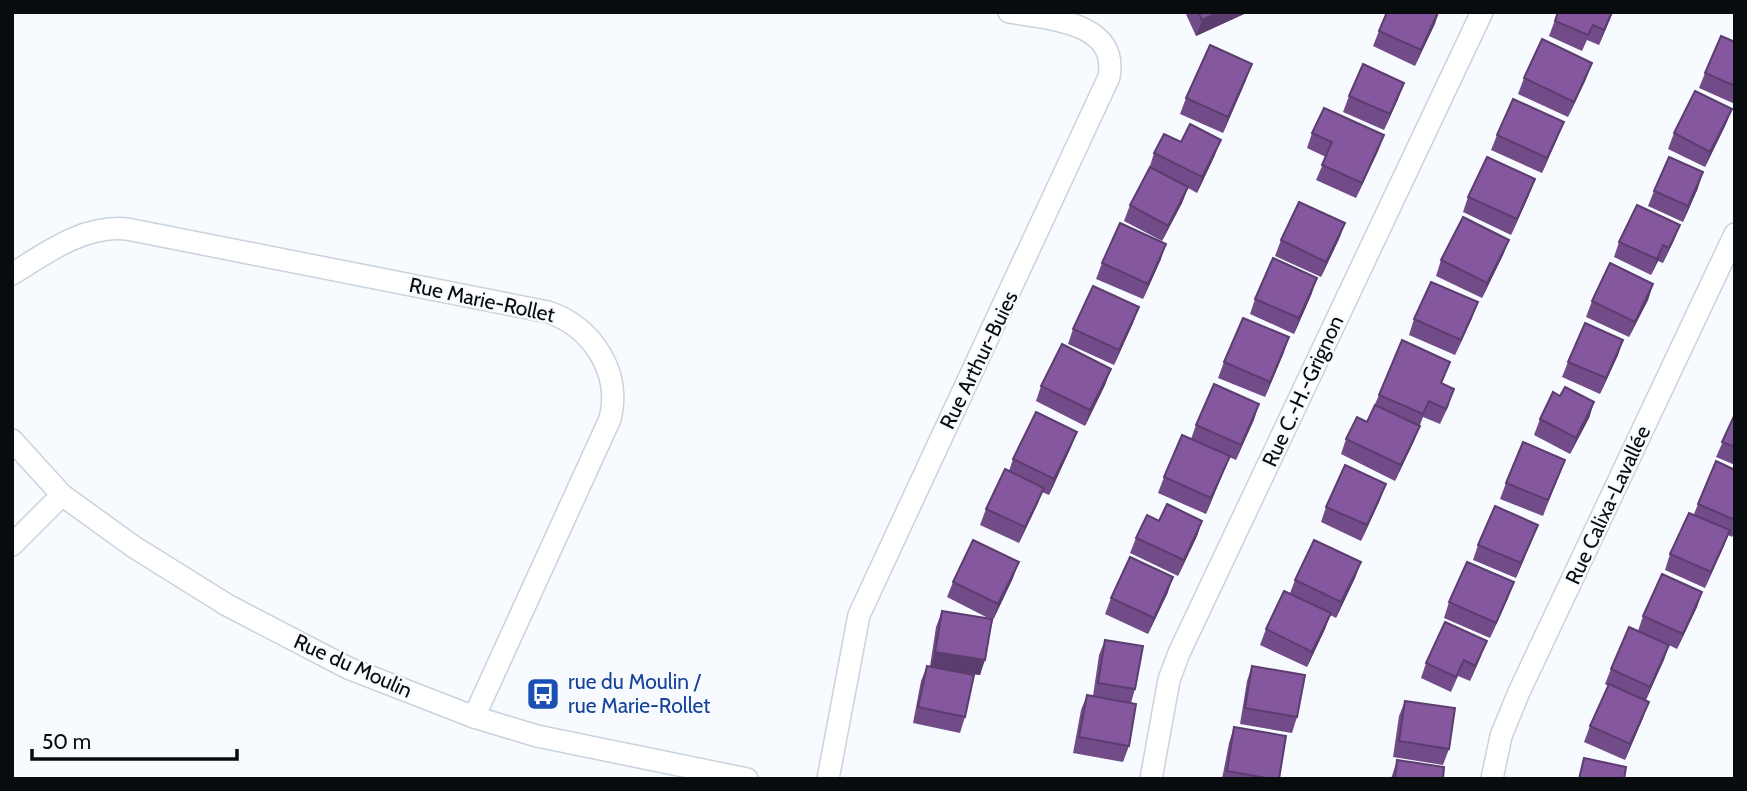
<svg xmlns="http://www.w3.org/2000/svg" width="1747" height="791" font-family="Cabin,sans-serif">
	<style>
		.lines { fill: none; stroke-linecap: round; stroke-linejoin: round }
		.minor-casing { stroke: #cad3db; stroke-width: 24 }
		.minor { stroke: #fff; stroke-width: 21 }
		.wall { fill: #724b89 }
		.shaded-wall { fill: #5c3d6f }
		.building { fill: #84579f; stroke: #5c3d6f; stroke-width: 2 }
		.labels { text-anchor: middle; stroke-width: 5; stroke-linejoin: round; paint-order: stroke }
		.street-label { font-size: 21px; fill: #090c0e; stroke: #f7fafe }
		.transit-label { font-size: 21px; fill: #164399; stroke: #f7fafe; text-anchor: start }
	</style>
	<rect width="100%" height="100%" fill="#f7fafe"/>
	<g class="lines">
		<defs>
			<g id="minor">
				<path d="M12,274C48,252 83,225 127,229L548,312C592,327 622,372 610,419L474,717"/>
				<path d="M12,440L62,495L134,547L227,605L348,668L474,717L537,736L747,779"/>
				<path d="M12,545L62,495"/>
				<path d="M828,779L859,615L1109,77C1119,21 1047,19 1009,12"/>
				<path d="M1151,779L1169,680L1179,653L1482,12"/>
				<path d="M1492,779L1501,736L1519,692L1735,234"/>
			</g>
		</defs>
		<use href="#minor" class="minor-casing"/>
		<use href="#minor" class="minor"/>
	</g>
	<g class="wall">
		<path d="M1185,12H1245L1244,14L1196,36Z"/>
		<path d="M1439,12L1415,66L1373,46L1379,31Z"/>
		<path d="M1558,12H1613L1599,45L1587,40L1582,51L1549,36Z"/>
		<path d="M1735,42V104L1699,88L1705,73Z"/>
		<path d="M1524,78L1586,79L1568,117L1518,94Z"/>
		<path d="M1246,80L1223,133L1180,114L1186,98Z"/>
		<path d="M1349,96L1398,99L1384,130L1343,112Z"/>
		<path d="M1732,109L1726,124L1705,167L1668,149L1674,133Z"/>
		<path d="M1564,122L1542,173L1491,150L1497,135Z"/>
		<path d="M1312,133L1384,135L1378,151L1356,198L1316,180L1326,157L1307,148Z"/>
		<path d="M1181,142L1215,155L1197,193L1188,188L1182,203L1162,241L1124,221L1130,205L1149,169L1154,153Z"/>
		<path d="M1698,188L1683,222L1648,206L1654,191Z"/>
		<path d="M1529,195L1511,235L1463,212L1468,197Z"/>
		<path d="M1345,223L1339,239L1321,277L1275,256L1281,240Z"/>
		<path d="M1680,225L1674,240L1663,263L1658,261L1651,275L1614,257L1619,242Z"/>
		<path d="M1509,240L1503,255L1482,298L1436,276L1441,260Z"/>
		<path d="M1161,259L1143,299L1096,279L1102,263Z"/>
		<path d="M1653,284L1648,300L1629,337L1586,317L1592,301Z"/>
		<path d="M1312,293L1294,334L1250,314L1255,299Z"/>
		<path d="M1139,307L1133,323L1114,365L1068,344L1073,329Z"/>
		<path d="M1472,318L1455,355L1409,335L1414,319Z"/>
		<path d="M1623,340L1618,355L1600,394L1562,377L1568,362Z"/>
		<path d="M1284,352L1265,397L1218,378L1224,362Z"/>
		<path d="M1111,369L1105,385L1085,426L1036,401L1041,386Z"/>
		<path d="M1442,384L1449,405L1440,424L1423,417L1414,441L1395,481L1341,454L1346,439L1367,422L1379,395Z"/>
		<path d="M1560,396L1594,402L1589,418L1570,454L1534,435L1540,419Z"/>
		<path d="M1259,404L1236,460L1229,457L1206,514L1158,493L1164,477L1191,439L1196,425Z"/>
		<path d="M1735,414V465L1716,457Z"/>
		<path d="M1077,432L1071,447L1049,495L1042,492L1038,503L1019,543L980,525L986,509L1009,471L1013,459Z"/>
		<path d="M1565,460L1543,516L1500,499L1506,483Z"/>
		<path d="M1735,470V531L1732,537L1728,535L1705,588L1665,570L1670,554L1694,514L1698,504Z"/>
		<path d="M1380,500L1361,541L1321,522L1326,507Z"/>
		<path d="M1202,521L1197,536L1178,576L1130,553L1136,538Z"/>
		<path d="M1532,540L1516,578L1473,560L1478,545Z"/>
		<path d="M1361,562L1355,578L1336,618L1330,615L1325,629L1307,667L1260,645L1266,629L1290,593L1295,580Z"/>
		<path d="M1013,578L993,620L980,675L960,672L965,717L960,733L913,723L921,681L927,666H930L936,627L942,611L990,619L947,597L953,582Z"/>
		<path d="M1168,592L1148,634L1105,614L1111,598Z"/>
		<path d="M1702,592L1697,607L1677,649L1669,645L1646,700L1643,718L1625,760L1584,742L1590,726L1608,686L1605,684L1611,669L1638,631L1643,616Z"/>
		<path d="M1508,598L1490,638L1444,618L1449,602Z"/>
		<path d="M1105,640L1135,689L1131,703L1129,746L1123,762L1073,753L1081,710L1087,695L1093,696L1099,655Z"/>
		<path d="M1481,656L1470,681L1458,676L1451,692L1421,678L1426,663Z"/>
		<path d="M1252,666L1297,717L1292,733L1240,724L1247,681Z"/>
		<path d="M1405,701L1449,749L1443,765L1393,757L1399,716Z"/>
		<path d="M1234,727L1279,779H1222L1229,743Z"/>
		<path d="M1397,760L1443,779H1391Z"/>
	</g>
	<g class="shaded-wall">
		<path d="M1219,12H1245L1244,14L1196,36L1202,20Z"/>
		<path d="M1439,12L1435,24L1415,66L1421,50Z"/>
		<path d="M1612,12L1610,19L1599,45L1604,30Z"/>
		<path d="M1592,63L1586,79L1568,117L1574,102Z"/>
		<path d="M1252,64L1246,80L1223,133L1228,117Z"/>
		<path d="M1404,83L1398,99L1384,130L1390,114Z"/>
		<path d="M1732,109L1726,124L1705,167L1710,152Z"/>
		<path d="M1564,122L1558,137L1542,173L1547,158Z"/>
		<path d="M1384,135L1378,151L1356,198L1362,183Z"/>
		<path d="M1221,140L1215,155L1197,193L1202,177Z"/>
		<path d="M1703,172L1698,188L1683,222L1688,206Z"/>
		<path d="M1535,179L1529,195L1511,235L1517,219Z"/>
		<path d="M1188,187L1182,203L1162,241L1168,226Z"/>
		<path d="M1345,223L1339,239L1321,277L1326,262Z"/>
		<path d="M1680,225L1674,240L1663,263L1669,248Z"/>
		<path d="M1509,240L1503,255L1482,298L1487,283Z"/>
		<path d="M1166,244L1161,259L1143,299L1148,284Z"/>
		<path d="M1663,245L1658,261L1651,275L1657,259Z"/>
		<path d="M1317,278L1312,293L1294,334L1299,318Z"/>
		<path d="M1653,284L1648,300L1629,337L1635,322Z"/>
		<path d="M1478,302L1472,318L1455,355L1461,340Z"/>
		<path d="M1139,307L1133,323L1114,365L1119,350Z"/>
		<path d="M1289,337L1284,352L1265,397L1270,382Z"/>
		<path d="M1623,340L1618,355L1600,394L1606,378Z"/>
		<path d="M1111,369L1105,385L1085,426L1090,410Z"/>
		<path d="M1594,402L1589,418L1570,454L1576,438Z"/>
		<path d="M1259,404L1254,420L1236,460L1241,445Z"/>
		<path d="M1420,426L1414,441L1395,481L1401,465Z"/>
		<path d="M1077,432L1071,447L1049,495L1054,479Z"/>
		<path d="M1230,456L1224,471L1206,514L1211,498Z"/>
		<path d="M1386,484L1380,500L1361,541L1367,525Z"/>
		<path d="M1044,488L1038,503L1019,543L1025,527Z"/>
		<path d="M1202,521L1197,536L1178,576L1184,560Z"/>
		<path d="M1538,525L1532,540L1516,578L1521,563Z"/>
		<path d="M1730,530L1724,546L1705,588L1711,572Z"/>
		<path d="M1019,562L1013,578L993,620L998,604Z"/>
		<path d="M1361,562L1355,578L1336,618L1341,602Z"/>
		<path d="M1173,577L1168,592L1148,634L1154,618Z"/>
		<path d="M1514,582L1508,598L1490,638L1496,623Z"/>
		<path d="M1702,592L1697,607L1677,649L1683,634Z"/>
		<path d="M1331,613L1325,629L1307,667L1312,652Z"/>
		<path d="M1487,641L1481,656L1470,681L1475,666Z"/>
		<path d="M1669,645L1664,660L1645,702L1650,687Z"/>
		<path d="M935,652L985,660L980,675L930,668Z"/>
		<path d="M1649,702L1643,718L1625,760L1630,744Z"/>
	</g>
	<g class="building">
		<path d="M1198,12H1219L1202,20Z"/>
		<path d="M1387,12H1438L1421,50L1379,31Z"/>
		<path d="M1558,12H1612L1604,30L1593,25L1588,35L1555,21Z"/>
		<path d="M1721,36L1735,42V86L1705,73Z"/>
		<path d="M1542,39L1592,63L1574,102L1524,78Z"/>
		<path d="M1210,45L1252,64L1228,117L1186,98Z"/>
		<path d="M1363,64L1404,83L1390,114L1349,96Z"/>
		<path d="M1695,91L1732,109L1710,152L1674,133Z"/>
		<path d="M1513,99L1564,122L1547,158L1497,135Z"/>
		<path d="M1324,108L1384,135L1362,183L1322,165L1332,142L1312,133Z"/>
		<path d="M1190,124L1221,140L1202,177L1154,153L1164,134L1181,142Z"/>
		<path d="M1487,157L1535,179L1517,219L1468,197Z"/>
		<path d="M1669,157L1703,172L1688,206L1654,191Z"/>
		<path d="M1150,167L1188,187L1168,226L1130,205Z"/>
		<path d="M1299,202L1345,223L1326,262L1281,240Z"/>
		<path d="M1637,205L1680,225L1669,248L1663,245L1657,259L1619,242Z"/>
		<path d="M1463,217L1509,240L1487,283L1441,260Z"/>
		<path d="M1120,223L1166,244L1148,284L1102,263Z"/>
		<path d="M1273,258L1317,278L1299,318L1255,299Z"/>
		<path d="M1610,263L1653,284L1635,322L1592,301Z"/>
		<path d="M1431,282L1478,302L1461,340L1414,319Z"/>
		<path d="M1093,286L1139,307L1119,350L1073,329Z"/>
		<path d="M1243,318L1289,337L1270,382L1224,362Z"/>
		<path d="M1585,323L1623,340L1606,378L1568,362Z"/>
		<path d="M1402,340L1450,362L1441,383L1454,389L1446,409L1429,401L1423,414L1379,395Z"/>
		<path d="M1062,344L1111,369L1090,410L1041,386Z"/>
		<path d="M1214,384L1259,404L1241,445L1196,425Z"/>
		<path d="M1565,387L1594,402L1576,438L1540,419L1553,392L1560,396Z"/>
		<path d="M1375,405L1420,426L1401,465L1346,439L1357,417L1367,422Z"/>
		<path d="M1036,412L1077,432L1054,479L1013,459Z"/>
		<path d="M1735,414V447L1722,442Z"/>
		<path d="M1182,435L1230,456L1211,498L1164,477Z"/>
		<path d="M1523,442L1565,460L1548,500L1506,483Z"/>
		<path d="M1716,461L1735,470V520L1698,504Z"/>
		<path d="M1345,465L1386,484L1367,525L1326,507Z"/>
		<path d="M1005,469L1044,488L1025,527L986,509Z"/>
		<path d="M1167,504L1202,521L1184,560L1136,538L1147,515L1159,521Z"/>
		<path d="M1495,506L1538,525L1521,563L1478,545Z"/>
		<path d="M1689,513L1730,530L1711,572L1670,554Z"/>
		<path d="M973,540L1019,562L998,604L953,582Z"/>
		<path d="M1314,540L1361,562L1341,602L1295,580Z"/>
		<path d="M1130,557L1173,577L1154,618L1111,598Z"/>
		<path d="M1467,562L1514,582L1496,623L1449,602Z"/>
		<path d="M1662,574L1702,592L1683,634L1643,616Z"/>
		<path d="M1284,591L1331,613L1312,652L1266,629Z"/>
		<path d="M942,611L992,619L985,660L935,652Z"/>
		<path d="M1445,622L1487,641L1475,666L1464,660L1456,677L1426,663Z"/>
		<path d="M1629,627L1669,645L1650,687L1611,669Z"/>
		<path d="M1105,640L1143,646L1135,689L1098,683Z"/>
		<path d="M927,666L974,675L965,717L918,707Z"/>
		<path d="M1252,666L1305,675L1297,717L1245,708Z"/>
		<path d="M1609,684L1649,702L1630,744L1590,726Z"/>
		<path d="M1087,695L1136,704L1129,746L1079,737Z"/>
		<path d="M1405,701L1455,708L1449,749L1399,741Z"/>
		<path d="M1234,727L1286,736L1279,779H1272L1227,771Z"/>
		<path d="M1584,758L1626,767L1624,779H1579Z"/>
		<path d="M1397,760L1444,767L1443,779H1395Z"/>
	</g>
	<defs>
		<symbol id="bus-square" viewBox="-11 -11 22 22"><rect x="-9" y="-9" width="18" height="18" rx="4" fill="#1a4fb4" stroke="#f7fafe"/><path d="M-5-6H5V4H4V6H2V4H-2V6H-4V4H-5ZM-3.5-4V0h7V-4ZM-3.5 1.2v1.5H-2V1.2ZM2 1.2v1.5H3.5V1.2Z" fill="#fff"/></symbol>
	</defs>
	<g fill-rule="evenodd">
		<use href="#bus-square" x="524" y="675" width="38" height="38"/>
	</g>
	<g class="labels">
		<g class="street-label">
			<text transform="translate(482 300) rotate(12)" y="7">Rue Marie-Rollet</text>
			<text transform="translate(979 360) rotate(-64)" y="7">Rue Arthur-Buies</text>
			<text transform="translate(1303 391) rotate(-65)" y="7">Rue C.-H.-Grignon</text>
			<text transform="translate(1608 505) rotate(-65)" y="7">Rue Calixa-Lavallée</text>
			<text transform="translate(353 666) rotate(24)" y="7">Rue du Moulin</text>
		</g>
		<g class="transit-label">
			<text x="568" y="689">rue du Moulin /<tspan x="568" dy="24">rue Marie-Rollet</tspan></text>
		</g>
	</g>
	<rect width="1747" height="791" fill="none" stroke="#090c0e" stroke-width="28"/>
	<path d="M32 749v10h205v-10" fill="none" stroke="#090c0e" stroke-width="3.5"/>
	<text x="42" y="749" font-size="21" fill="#090c0e" stroke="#f7fafe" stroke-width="5" paint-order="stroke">50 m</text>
</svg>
